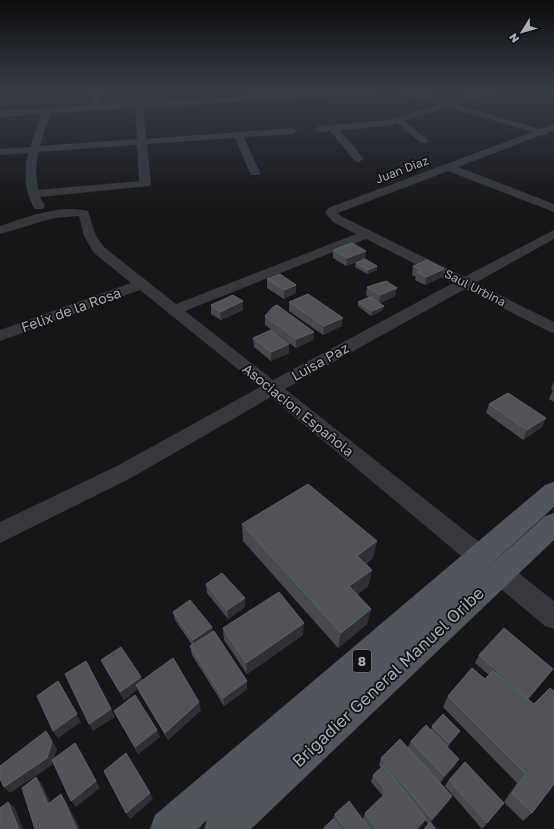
<svg xmlns="http://www.w3.org/2000/svg" width="554" height="829" font-family="'Golos Text',sans-serif">
	<style>
		.lines { fill: none; stroke-linecap: round; stroke-linejoin: round }
		.street { fill: #37383d; fill-rule: evenodd }
		.primary { fill: #53555c; fill-rule: evenodd }
		.wall { fill: #47494d }
		.shaded-wall { fill: #2f3033 }
		.building { fill: #525359; stroke: #5f6168 }
		.labels { text-anchor: middle; stroke-width: 3.5; stroke-linejoin: round; paint-order: stroke }
		.far-street-label { font-size: 12px; fill: #a8adb8; stroke: #111113 }
		.shield { fill: #111113; stroke: #7b7e86; stroke-width: 1 }
		.shield-label { font-size: 13px; font-weight: bold; fill: #a8adb8 }
		.street-label { font-size: 14px; fill: #a8adb8; stroke: #111113 }
		.near-street-label { font-size: 17px; fill: #a8adb8; stroke: #111113 }
	</style>
	<rect width="100%" height="100%" fill="#161618"/>
	<g class="lines">
		<g class="street">
			<path d="M89,91H97L98,105L329,91H374L370,93L143,108L146,139L293,128L298,131L293,134L244,137L260,173L259,175H251L250,173L235,138L147,144L151,184L149,186L40,197L45,206L43,209H35C24,192 24,172 28,153L0,155V149L30,147L41,114L0,117V111L90,106ZM135,108L137,139L40,146L50,113ZM137,145L139,181L38,190L36,171L38,152Z"/>
			<path d="M398,91H411L448,102L483,91H496L457,105L540,129L554,124V130L548,132L547,135H541L458,167L554,204V212L448,171L338,213L341,216L464,277L554,230V239L475,283L554,322V333L548,331L465,289L285,389L554,601V629L545,626L271,397L131,478L0,543V522L117,466L260,387L140,290L0,341V330L131,283L94,253L84,236L79,216L54,218L0,234V226C28,217 58,204 88,211L96,236L104,247L176,304L356,234L333,222L325,213L328,208L532,132L448,107L404,121L427,139L429,141L427,143H421L397,123L388,126L340,130L364,159L359,162L355,161L330,131L320,132L315,129L320,126L387,120L439,105ZM366,239L453,283L273,380L185,311Z"/>
		</g>
		<path class="primary" d="M554,482V507L459,593L545,516L554,513V540L251,829H204L207,820L198,829H150L155,815L545,485Z"/>
	</g>
	<g class="wall">
		<path d="M333,250L365,259L346,266L333,258Z"/>
		<path d="M356,263L377,270L367,274L355,267Z"/>
		<path d="M413,266L444,269L442,277L425,285L415,280L416,277L412,275Z"/>
		<path d="M267,279L296,285V293L284,299L267,288Z"/>
		<path d="M367,287L395,296L380,303L383,310L371,316L358,306V302L369,297L366,295Z"/>
		<path d="M289,302L342,326L323,335L289,311Z"/>
		<path d="M211,305L243,310L221,320L211,314Z"/>
		<path d="M265,316L314,332L313,340L296,348L265,325Z"/>
		<path d="M253,338L289,344V353L271,361L254,347Z"/>
		<path d="M554,381V402L549,399L553,390L551,389Z"/>
		<path d="M489,404L546,418L542,427L523,440L486,413Z"/>
		<path d="M242,524L373,558L366,564L372,570L368,586L357,595L371,609L367,624L338,648L243,541Z"/>
		<path d="M206,584L245,598V607L228,619L207,593Z"/>
		<path d="M173,612L212,627L213,632L247,681V689L224,706L192,655L190,646L192,645L175,620Z"/>
		<path d="M223,628L303,635L247,674L224,640Z"/>
		<path d="M479,655L553,669L528,700L532,813L523,821L504,802L517,783L443,707L448,696L485,679L489,675L475,663Z"/>
		<path d="M101,660L143,680L201,710L168,740L139,692L138,689L124,700L105,668Z"/>
		<path d="M114,711L157,730L160,737L138,754Z"/>
		<path d="M432,726L458,734L448,747L455,766L440,783L427,768L452,796L448,802L431,822L428,824L425,820L423,824L418,829H323L333,819L335,814L363,819L365,813L383,796L371,782L373,775L381,768L379,765L381,758L408,747L411,741L431,730Z"/>
		<path d="M449,780L487,823L482,829L445,786Z"/>
	</g>
	<g class="shaded-wall">
		<path d="M366,251L365,259L346,266L347,258Z"/>
		<path d="M377,266V270L367,274L368,270Z"/>
		<path d="M444,269L442,277L425,285L426,277Z"/>
		<path d="M296,285V293L284,299V290Z"/>
		<path d="M397,288L395,296L379,304L380,295Z"/>
		<path d="M243,301V310L221,320L220,312Z"/>
		<path d="M384,306L383,310L371,316L372,311Z"/>
		<path d="M343,318L342,326L323,335L324,326Z"/>
		<path d="M314,332L313,340L296,348V339Z"/>
		<path d="M289,344V353L271,361V352Z"/>
		<path d="M546,418L542,427L523,440L527,430Z"/>
		<path d="M377,541L373,558L355,572L357,556Z"/>
		<path d="M372,570L368,586L347,603L349,586Z"/>
		<path d="M245,598V607L228,619L227,610Z"/>
		<path d="M371,609L367,624L338,648L341,633Z"/>
		<path d="M304,623L303,635L247,674L246,663Z"/>
		<path d="M212,627L213,635L195,648L193,640Z"/>
		<path d="M553,669L547,676L523,706L528,698Z"/>
		<path d="M141,677L144,685H136L138,689L124,700L120,692Z"/>
		<path d="M58,681L81,722L58,738L53,731Z"/>
		<path d="M247,681V689L224,706L223,698Z"/>
		<path d="M199,702L201,710L168,740L165,733Z"/>
		<path d="M111,709L115,717L93,731L89,724Z"/>
		<path d="M157,730L160,737L138,754L135,747Z"/>
		<path d="M46,731L51,738L57,749L52,765L10,793L4,787Z"/>
		<path d="M460,731L458,734L448,747L449,743Z"/>
		<path d="M75,743L80,750L100,788L76,807L71,801Z"/>
		<path d="M459,759L455,766L440,783L444,776Z"/>
		<path d="M36,777L42,784L54,810L48,804Z"/>
		<path d="M150,793L153,799L130,819L126,813Z"/>
		<path d="M61,794L66,801L80,829H77Z"/>
		<path d="M452,796L448,802L429,825L432,819Z"/>
		<path d="M8,802L15,808L23,829H19Z"/>
		<path d="M426,819L423,824L418,829H416Z"/>
	</g>
	<g class="building">
		<path d="M352,243L366,251L347,258L333,250Z"/>
		<path d="M365,259L377,266L368,270L356,263Z"/>
		<path d="M427,260L444,269L426,277L417,272L421,270L413,266Z"/>
		<path d="M280,274L296,285L284,290L267,279Z"/>
		<path d="M386,281L397,288L380,295L367,287Z"/>
		<path d="M308,294L343,318L324,326L289,302Z"/>
		<path d="M233,295L243,301L220,312L211,305Z"/>
		<path d="M370,297L384,306L372,311L358,302Z"/>
		<path d="M277,305L314,332L296,339L265,316L273,307Z"/>
		<path d="M271,330L289,344L271,352L253,338Z"/>
		<path d="M508,393L546,418L527,430L489,404Z"/>
		<path d="M308,484L377,541L357,556L372,570L349,586L371,609L341,633L242,524Z"/>
		<path d="M222,573L245,598L227,610L206,584Z"/>
		<path d="M279,592L304,623L246,663L223,628Z"/>
		<path d="M190,600L212,627L193,640L173,612Z"/>
		<path d="M504,628L553,669L528,698L479,655Z"/>
		<path d="M214,631L247,681L223,698L190,646Z"/>
		<path d="M121,647L141,677L120,692L101,660Z"/>
		<path d="M173,658L199,702L165,733L136,685Z"/>
		<path d="M86,661L111,709L89,724L65,674Z"/>
		<path d="M472,668L485,679L493,671L534,704L550,688L554,691V784L532,813L512,793L526,774L448,696Z"/>
		<path d="M58,681L77,714L53,731L37,696Z"/>
		<path d="M135,695L157,730L135,747L114,711Z"/>
		<path d="M443,714L460,731L449,743L432,726Z"/>
		<path d="M426,725L459,759L444,776L411,741Z"/>
		<path d="M46,731L52,742L47,758L4,787L0,779V766Z"/>
		<path d="M400,739L452,796L432,819L381,758Z"/>
		<path d="M75,743L96,781L71,801L52,760Z"/>
		<path d="M126,753L150,793L126,813L104,771Z"/>
		<path d="M465,762L504,803L487,823L449,780Z"/>
		<path d="M384,765L426,819L416,829H376L365,813L387,792L373,775Z"/>
		<path d="M36,777L48,804L61,794L77,829H35L22,788Z"/>
		<path d="M349,801L370,829H345L335,814Z"/>
		<path d="M8,802L19,829H0V808Z"/>
		<path d="M333,819L341,829H323Z"/>
		<path d="M430,822L436,829H424Z"/>
	</g>
	<linearGradient id="sky" x2="0" y2="1"><stop stop-color="#0c0c0d"/><stop offset="0.44" stop-color="#363c48"/><stop offset="1" stop-color="#363c48" stop-opacity="0"/></linearGradient>
	<rect width="554" height="207" fill="url(#sky)"/>
	<g class="labels">
		<g class="far-street-label">
			<text transform="translate(402 170) rotate(-21)" y="4">Juan Diaz</text>
			<text transform="translate(475 288) rotate(27)" y="4">Saul Urbina</text>
		</g>
		<rect class="shield" x="353" y="650" width="18" height="22" rx="3"/>
		<g class="shield-label">
			<text x="362" y="666">8</text>
		</g>
		<g class="street-label">
			<text transform="translate(71 310) rotate(-20)" y="5">Felix de la Rosa</text>
			<text transform="translate(320 362) rotate(-29)" y="5">Luisa Paz</text>
			<text transform="translate(298 410) rotate(39)" y="5">Asociacion Española</text>
		</g>
		<g class="near-street-label">
			<text transform="translate(388 677) rotate(-43)" y="6">Brigadier General Manuel Oribe</text>
		</g>
	</g>
	<g transform="translate(522 32) rotate(233)" stroke="#111113" stroke-width="3" paint-order="stroke">
	<path d="M0-3L7 15L0 10L-7 15Z" fill="#a8adb8"/>
	<text y="-6" font-size="11" font-weight="bold" text-anchor="middle" fill="#a8adb8">N</text>
	</g>
</svg>
